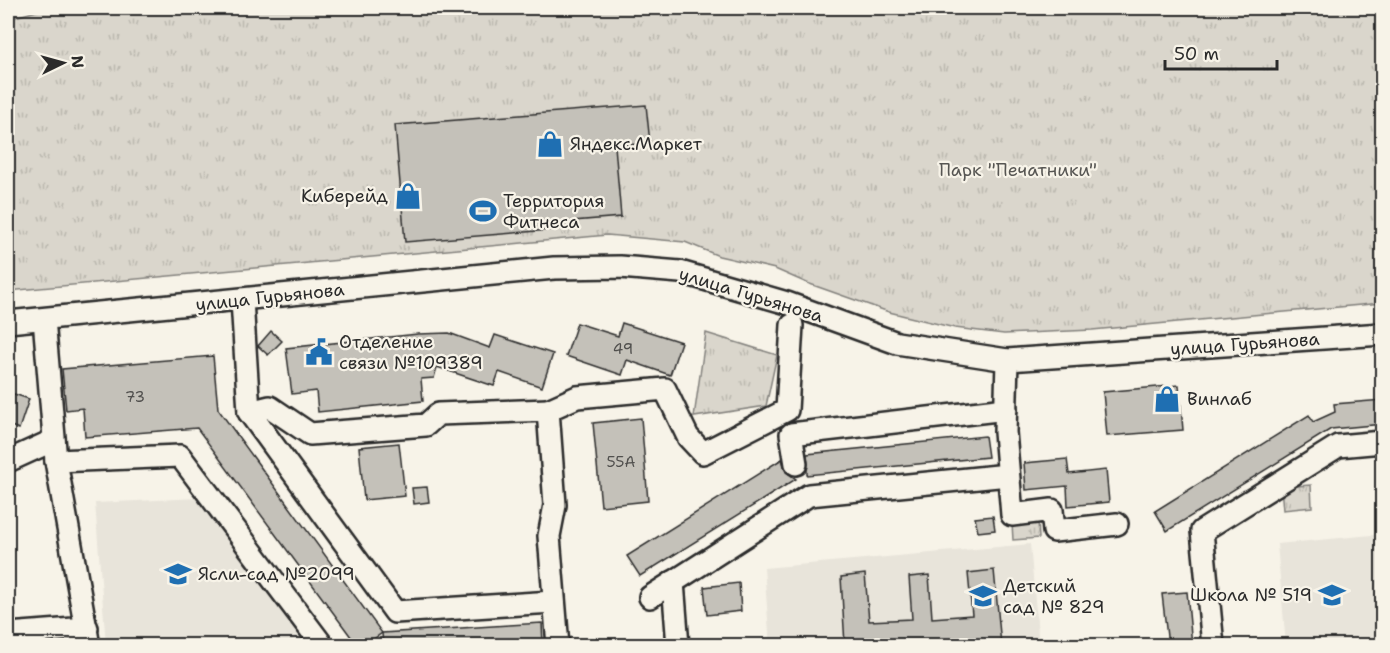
<svg xmlns="http://www.w3.org/2000/svg" width="1390" height="653" font-family="'Shantell Sans',sans-serif">
	<style>
		.built { fill: #e8e4da }
		.grass { fill: url(#grass-tufts); stroke: #82807c; stroke-width: 1.5 }
		.building { fill: #c4c1b9; stroke: #2b2b2b; stroke-width: 1.5 }
		.lines { fill: none; stroke-linecap: round; stroke-linejoin: round }
		.minor-casing { stroke: #2b2b2b; stroke-width: 26 }
		.minor { stroke: #f7f3e8; stroke-width: 21 }
		.labels { text-anchor: middle; stroke-width: 4.5; stroke-linejoin: round; paint-order: stroke }
		.number-label { font-size: 15px; fill: #51504e }
		.poi-label { font-size: 18px; fill: #2b2b2b; stroke: #f7f3e8; text-anchor: start }
		.park-label { font-size: 18px; fill: #575653; stroke: #f7f3e8 }
		.street-label { font-size: 18px; fill: #2b2b2b; stroke: #f7f3e8 }
	</style>
	<defs>
		<pattern id="grass-tufts" width="24" height="20" patternUnits="userSpaceOnUse" patternTransform="scale(1.5)"><rect width="24" height="20" fill="#dad6cc"/><path d="M3 7l-1-3M5 7V3M7 7l1-3M15 17l-1-3M17 17v-4M19 17l1-3" fill="none" stroke="#bbb8af"/></pattern>
	</defs>
	<rect width="100%" height="100%" fill="#f7f3e8"/>
	<filter id="ink" filterUnits="userSpaceOnUse"><feTurbulence type="fractalNoise" baseFrequency=".0167" numOctaves="2"/><feDisplacementMap in="SourceGraphic" scale="12" xChannelSelector="R" yChannelSelector="G"/><feConvolveMatrix kernelMatrix="1 2 1 2 8 2 1 2 1" color-interpolation-filters="sRGB"/></filter>
	<g filter="url(#ink)">
		<g class="built">
			<path d="M198,498L308,645H106L95,503Z"/>
			<path d="M1382,534V645H1286L1277,544Z"/>
			<path d="M1030,544L1039,645H770L764,568Z"/>
		</g>
		<g class="grass">
			<path d="M47,8H1382V303L1092,330L1004,334L955,328L889,312L807,283L775,269L719,256L685,242L607,235L8,291V19Z"/>
			<path d="M706,333L777,355L766,406L694,417Z"/>
			<path d="M1311,485L1312,507L1283,510L1281,487Z"/>
			<path d="M1038,521L1039,538L1013,540L1012,523Z"/>
		</g>
		<g class="building">
			<path d="M646,105L650,143L615,146L621,217L573,221L574,228L405,242L395,125Z"/>
			<path d="M577,323L618,336L622,323L681,342L670,375L627,360L622,375L566,356Z"/>
			<path d="M271,331L282,341L268,355L258,346Z"/>
			<path d="M449,333L490,348L495,335L553,354L542,387L499,372L494,386L437,367L434,378L421,379L423,401L318,412L316,391L292,394L286,348L418,334Z"/>
			<path d="M213,356L218,409L382,633L365,645H357L197,428L85,437L83,408L66,410L62,369Z"/>
			<path d="M1179,385L1183,430L1107,436L1103,392Z"/>
			<path d="M8,392L29,399L19,429L8,425Z"/>
			<path d="M1383,400V424L1331,429L1167,531L1155,511L1309,415L1313,422L1335,412L1334,404Z"/>
			<path d="M641,418L648,501L601,506L593,423Z"/>
			<path d="M985,436L988,457L807,475V454Z"/>
			<path d="M399,443L405,496L364,500L359,447Z"/>
			<path d="M782,459L786,472L796,479L640,576L627,556Z"/>
			<path d="M1067,459L1069,474L1106,470L1109,502L1068,506L1067,486L1026,490L1024,463Z"/>
			<path d="M427,487L429,502L414,504L412,488Z"/>
			<path d="M993,516L995,530L978,532L975,518Z"/>
			<path d="M994,570L1001,645H975V639L900,645H845L841,577L865,574L869,621L912,619L909,577L929,575L932,618L972,615L968,573Z"/>
			<path d="M739,583L741,611L707,615L704,587Z"/>
			<path d="M1187,592L1192,645H1168L1162,594Z"/>
			<path d="M542,623L543,645H383L382,633Z"/>
		</g>
		<g class="lines">
			<defs>
				<g id="minor">
					<path d="M242,300L249,412L395,612L553,602"/>
					<path d="M44,319L56,461L180,456L323,646"/>
					<path d="M8,322L554,268L620,267L680,272L787,303L897,343L1007,360L1382,334"/>
					<path d="M1007,360L1005,432L1012,515L1052,510L1054,531L1117,524"/>
					<path d="M548,410L577,397L665,389L688,437L703,453L787,410L792,325"/>
					<path d="M249,412L270,407L310,434L426,425L438,414L548,410L555,505L549,536L558,646"/>
					<path d="M8,461L54,440"/>
					<path d="M56,461L89,646"/>
					<path d="M796,464L791,434L1006,409"/>
					<path d="M673,582L678,646"/>
					<path d="M650,597L809,495L1008,475"/>
					<path d="M8,634L87,628"/>
					<path d="M1213,646L1202,531L1338,446L1382,442"/>
				</g>
			</defs>
			<use href="#minor" class="minor-casing"/>
			<use href="#minor" class="minor"/>
		</g>
	</g>
	<defs>
		<symbol id="shop-bare" viewBox="-9 -9 18 18"><path d="M-5-2.5h2.3a2.7 3.5 0 0 1 5.4 0H5L5.5 6h-11ZM-1.5-2.5h3a1.5 2.3 0 0 0-3 0Z" fill="#1f6fb2" stroke="#f7f3e8" stroke-width="2.5" paint-order="stroke"/></symbol>
		<symbol id="stadium-bare" viewBox="-9 -9 18 18"><path d="M0-5a6.5 5 0 1 0 0 10a6.5 5 0 1 0 0-10ZM-3.5-1.8h7v3.6h-7Z" fill="#1f6fb2" stroke="#f7f3e8" stroke-width="2.5" paint-order="stroke"/></symbol>
		<symbol id="civic-bare" viewBox="-9 -9 18 18"><path d="M-.6-6.5H3V-4.5H.6V-3L4-1V1h2V6H-6V1h2V-1L-.6-3ZM-1.2 2.5V6h2.4V2.5Z" fill="#1f6fb2" stroke="#f7f3e8" stroke-width="2.5" paint-order="stroke"/></symbol>
		<symbol id="school-bare" viewBox="-9 -9 18 18"><path d="M0-5L7-2L0 1L-7-2ZM-4 1L0 2.5L4 1V4Q0 6-4 4Z" fill="#1f6fb2" stroke="#f7f3e8" stroke-width="2.5" paint-order="stroke"/></symbol>
	</defs>
	<g fill-rule="evenodd">
		<use href="#shop-bare" x="531" y="125" width="38" height="38"/>
		<use href="#shop-bare" x="389" y="177" width="38" height="38"/>
		<use href="#stadium-bare" x="464" y="192" width="38" height="38"/>
		<use href="#civic-bare" x="300" y="333" width="38" height="38"/>
		<use href="#shop-bare" x="1148" y="380" width="38" height="38"/>
		<use href="#school-bare" x="159" y="555" width="38" height="38"/>
		<use href="#school-bare" x="1313" y="576" width="38" height="38"/>
		<use href="#school-bare" x="964" y="577" width="38" height="38"/>
	</g>
	<g class="labels">
		<g class="number-label">
			<text x="623" y="354">49</text>
			<text x="135" y="402">73</text>
			<text x="621" y="467">55А</text>
		</g>
		<g class="poi-label">
			<text x="570" y="150">Яндекс.Маркет</text>
			<text x="388" y="202" text-anchor="end">Киберейд</text>
			<text x="503" y="207">Территория<tspan x="503" dy="21">Фитнеса</tspan></text>
			<text x="339" y="348">Отделение<tspan x="339" dy="21">связи №109389</tspan></text>
			<text x="1187" y="405">Винлаб</text>
			<text x="198" y="580">Ясли-сад №2099</text>
			<text x="1003" y="592">Детский<tspan x="1003" dy="21">сад № 829</tspan></text>
			<text x="1312" y="601" text-anchor="end">Школа № 519</text>
		</g>
		<g class="park-label">
			<text x="1018" y="176">Парк "Печатники"</text>
		</g>
		<g class="street-label">
			<text transform="translate(751 295) rotate(17)" y="6">улица Гурьянова</text>
			<text transform="translate(270 297) rotate(-6)" y="6">улица Гурьянова</text>
			<text transform="translate(1245 344) rotate(-4)" y="6">улица Гурьянова</text>
		</g>
	</g>
	<rect width="1390" height="653" fill="none" stroke="#f7f3e8" stroke-width="30"/>
	<rect x="15" y="15" width="1360" height="623" fill="none" stroke="#2b2b2b" stroke-width="2" filter="url(#ink)"/>
	<g transform="translate(63 63) rotate(85)" stroke="#f7f3e8" stroke-width="4.5" paint-order="stroke">
	<path d="M0-4.5L10 22L0 15L-10 22Z" fill="#2b2b2b"/>
	<text y="-9" font-size="16" font-weight="bold" text-anchor="middle" fill="#2b2b2b">N</text>
	</g>
	<path d="M1165 60v9h112v-9" fill="none" stroke="#2b2b2b" stroke-width="3"/>
	<text x="1174" y="60" font-size="18" fill="#2b2b2b" stroke="#f7f3e8" stroke-width="4.5" paint-order="stroke">50 m</text>
</svg>
